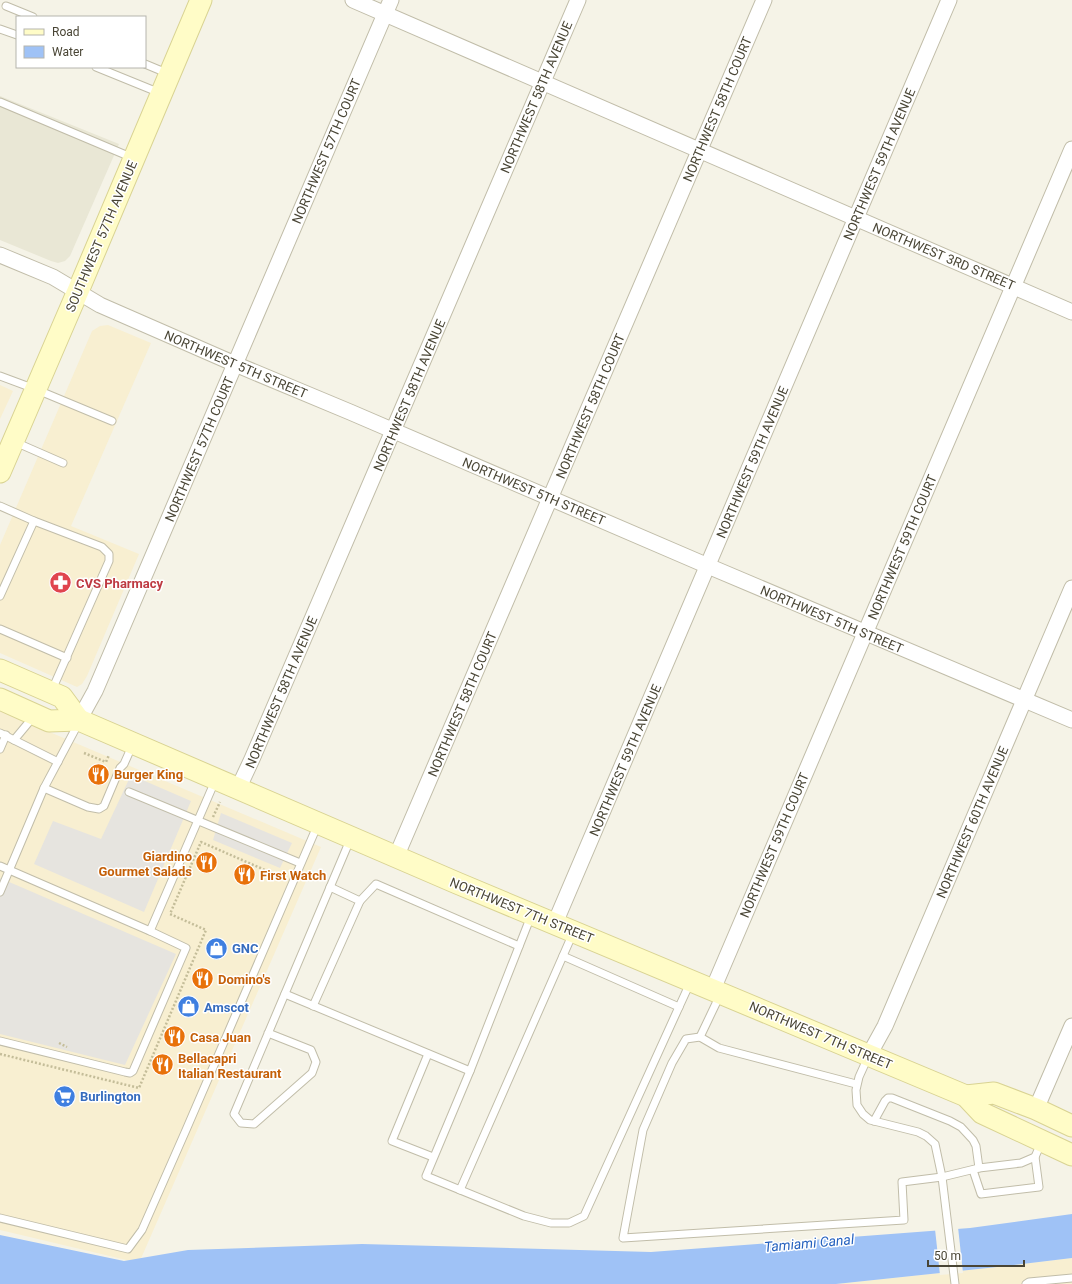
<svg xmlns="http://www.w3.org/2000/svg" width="1072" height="1284" font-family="Roboto,sans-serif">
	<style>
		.residential { fill: #e9e7d5 }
		.commercial { fill: #f8efd1 }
		.parking { fill: #e6e4df }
		.water { fill: #9fc2f6 }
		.pier { fill: #f5f3e7 }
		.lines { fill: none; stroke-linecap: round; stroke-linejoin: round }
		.service-casing { stroke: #c1bda9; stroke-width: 9 }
		.minor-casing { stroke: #c1bda9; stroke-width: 17 }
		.secondary-casing { stroke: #d9d393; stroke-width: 23 }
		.path { stroke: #c4bd99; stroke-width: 2.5; stroke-dasharray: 2 2; stroke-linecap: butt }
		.service { stroke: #fff; stroke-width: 7 }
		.minor { stroke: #fff; stroke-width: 15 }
		.secondary { stroke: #fffcc7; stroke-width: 21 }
		.labels { text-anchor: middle; stroke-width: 3; stroke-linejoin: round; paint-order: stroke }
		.street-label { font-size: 13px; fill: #494535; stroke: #fff }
		.health-label { font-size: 13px; font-weight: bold; fill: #be3a42; stroke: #fff; text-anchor: start }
		.food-label { font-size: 13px; font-weight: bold; fill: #c56008; stroke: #fff; text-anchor: start }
		.shop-label { font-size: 13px; font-weight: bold; fill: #366cbe; stroke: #fff; text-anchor: start }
		.water-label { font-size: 14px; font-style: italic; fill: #2561be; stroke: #fff }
	</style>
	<rect width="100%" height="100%" fill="#f5f3e7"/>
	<path class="residential" d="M0,96L119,144L70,256L65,261L58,263L51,261L0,240Z"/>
	<g class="commercial">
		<path d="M108,325L151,343L71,526L139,554L87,676L82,684L77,687L0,653V545L92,331L100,326Z"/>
		<path d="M0,385L13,391L0,419Z"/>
		<path d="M0,711L321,847L139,1263L0,1230Z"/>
		<path d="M1072,1258V1284H836L997,1267Z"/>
	</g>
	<g class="parking">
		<path d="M131,775L191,801L144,912L34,864L53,821L101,839Z"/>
		<path d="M221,813L292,843L280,868L213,840Z"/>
		<path d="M0,878L176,954L125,1065L0,1034Z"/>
	</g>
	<path class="water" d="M1072,1214V1258L997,1267L836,1284H0V1235L124,1261L188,1250L362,1244L651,1252L970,1228Z"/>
	<path class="pier" d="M958,1227L963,1273L940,1275L935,1229Z"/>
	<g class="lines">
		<defs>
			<g id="service">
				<path d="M6,6L33,17"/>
				<path d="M0,29L17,35"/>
				<path d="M145,64L169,74"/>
				<path d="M96,67L160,93"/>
				<path d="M0,102L133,158"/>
				<path d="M0,376L35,389L112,421"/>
				<path d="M15,442L63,463"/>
				<path d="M0,506L34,521L0,596"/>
				<path d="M34,521L102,547L109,554V561L52,690"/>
				<path d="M0,629L67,658"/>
				<path d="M0,733L14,740L34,716"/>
				<path d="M14,740L58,762"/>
				<path d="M0,749L6,735"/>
				<path d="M44,788L88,807L99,809L104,806L120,768L124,764L132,746"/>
				<path d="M129,792L300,863"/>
				<path d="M0,866L150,931"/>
				<path d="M0,892L44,788L78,724"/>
				<path d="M360,901L376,884L519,946"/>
				<path d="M531,916L470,1071L426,1176L524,1216L551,1223H569L584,1216L679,1007"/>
				<path d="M563,956L679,1007L690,983"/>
				<path d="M285,994L470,1071"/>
				<path d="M313,1006L360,901L330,887"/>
				<path d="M268,1033L311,1050L316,1062L312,1073L254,1124L241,1123L234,1114L350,840"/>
				<path d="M700,1037L720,995"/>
				<path d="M0,1041L125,1072L130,1073L133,1071L186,948L150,931L215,781"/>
				<path d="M428,1054L392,1141L433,1157"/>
				<path d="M868,1057L859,1077L856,1090L857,1105L863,1114L870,1120L918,1132L926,1136L935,1144L942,1177L955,1284"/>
				<path d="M856,1084L719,1048L700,1037L686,1039L672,1063L643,1130L623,1238L904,1220L902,1182L942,1177L979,1168L1021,1163L1035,1157L1041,1143"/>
				<path d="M874,1121L885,1101L888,1098H892L950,1121L961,1127L973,1140L976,1146L979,1168"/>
				<path d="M973,1170L981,1194L1039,1187L1035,1157"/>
				<path d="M460,1190L573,933"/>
				<path d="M0,1218L128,1249L142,1230L186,1130L318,824"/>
				<path d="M1026,1284L1029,1282L1072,1278"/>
			</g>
			<g id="minor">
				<path d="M353,0L1072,312"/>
				<path d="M0,255L53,277L100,305L235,364L350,412L708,566L1072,720"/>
				<path d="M79,720L95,691L391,0"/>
				<path d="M238,789L252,759L578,0"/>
				<path d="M396,857L764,0"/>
				<path d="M555,923L949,0"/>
				<path d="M713,989L1072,149"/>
				<path d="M869,1055L885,1026L1072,588"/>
				<path d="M1036,1109L1072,1026"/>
			</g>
			<g id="secondary">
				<path d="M0,472L78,291L201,0"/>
				<path d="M0,670L62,697L79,720"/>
				<path d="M0,699L49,721L79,720L457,883L966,1096L982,1113L1072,1155"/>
				<path d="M966,1096L994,1093L1036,1109L1072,1126"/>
			</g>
		</defs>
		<use href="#service" class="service-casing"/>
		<use href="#minor" class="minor-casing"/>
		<use href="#secondary" class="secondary-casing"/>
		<g class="path">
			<path d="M84,753L106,762L109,755"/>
			<path d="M213,817L220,802"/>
			<path d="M59,1043L67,1047"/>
			<path d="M0,1054L139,1088L206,930L170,914L201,842L281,877"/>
		</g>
		<use href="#service" class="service"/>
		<use href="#minor" class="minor"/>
		<use href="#secondary" class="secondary"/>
	</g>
	<defs>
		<symbol id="pharmacy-disc" viewBox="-11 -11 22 22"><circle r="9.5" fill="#e0444e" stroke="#fff"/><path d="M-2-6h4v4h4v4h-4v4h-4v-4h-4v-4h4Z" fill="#fff"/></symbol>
		<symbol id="restaurant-disc" viewBox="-11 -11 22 22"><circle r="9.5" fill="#e8710a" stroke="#fff"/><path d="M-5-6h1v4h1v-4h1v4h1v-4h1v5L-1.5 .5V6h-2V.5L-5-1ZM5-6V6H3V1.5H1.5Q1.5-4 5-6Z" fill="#fff"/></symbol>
		<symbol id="shop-disc" viewBox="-11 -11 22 22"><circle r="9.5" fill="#3f7fe0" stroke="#fff"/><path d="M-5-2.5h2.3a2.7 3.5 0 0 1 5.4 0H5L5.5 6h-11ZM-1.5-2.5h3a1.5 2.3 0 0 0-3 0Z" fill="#fff"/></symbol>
		<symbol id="supermarket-disc" viewBox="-11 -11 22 22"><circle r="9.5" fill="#3f7fe0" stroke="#fff"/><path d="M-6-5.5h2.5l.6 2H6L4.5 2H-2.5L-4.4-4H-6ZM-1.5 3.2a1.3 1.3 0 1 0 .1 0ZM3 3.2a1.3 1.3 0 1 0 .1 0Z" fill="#fff"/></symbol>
	</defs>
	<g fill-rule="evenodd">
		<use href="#pharmacy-disc" x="48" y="570" width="25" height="25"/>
		<use href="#restaurant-disc" x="86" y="762" width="25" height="25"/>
		<use href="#restaurant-disc" x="194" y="850" width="25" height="25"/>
		<use href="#restaurant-disc" x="232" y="862" width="25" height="25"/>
		<use href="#shop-disc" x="204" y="936" width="25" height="25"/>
		<use href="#restaurant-disc" x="190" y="966" width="25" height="25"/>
		<use href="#shop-disc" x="176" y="994" width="25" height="25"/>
		<use href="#restaurant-disc" x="162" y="1024" width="25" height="25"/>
		<use href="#restaurant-disc" x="150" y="1052" width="25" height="25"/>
		<use href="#supermarket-disc" x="52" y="1084" width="25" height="25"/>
	</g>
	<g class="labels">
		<g class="street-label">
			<text transform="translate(536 97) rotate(-67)" y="5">NORTHWEST 58TH AVENUE</text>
			<text transform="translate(717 109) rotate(-67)" y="5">NORTHWEST 58TH COURT</text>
			<text transform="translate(326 151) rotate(-67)" y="5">NORTHWEST 57TH COURT</text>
			<text transform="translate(879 164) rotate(-67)" y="5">NORTHWEST 59TH AVENUE</text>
			<text transform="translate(101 236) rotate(-67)" y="5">SOUTHWEST 57TH AVENUE</text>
			<text transform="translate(944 256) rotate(23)" y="5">NORTHWEST 3RD STREET</text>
			<text transform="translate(236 364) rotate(23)" y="5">NORTHWEST 5TH STREET</text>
			<text transform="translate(409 395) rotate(-67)" y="5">NORTHWEST 58TH AVENUE</text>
			<text transform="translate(590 406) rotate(-67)" y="5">NORTHWEST 58TH COURT</text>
			<text transform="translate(199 449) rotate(-67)" y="5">NORTHWEST 57TH COURT</text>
			<text transform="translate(752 462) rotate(-67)" y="5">NORTHWEST 59TH AVENUE</text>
			<text transform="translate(534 491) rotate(23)" y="5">NORTHWEST 5TH STREET</text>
			<text transform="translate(902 547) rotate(-67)" y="5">NORTHWEST 59TH COURT</text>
			<text transform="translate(832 619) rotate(23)" y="5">NORTHWEST 5TH STREET</text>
			<text transform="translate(281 692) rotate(-67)" y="5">NORTHWEST 58TH AVENUE</text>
			<text transform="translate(462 704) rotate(-67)" y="5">NORTHWEST 58TH COURT</text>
			<text transform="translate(625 760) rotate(-67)" y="5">NORTHWEST 59TH AVENUE</text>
			<text transform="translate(972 822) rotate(-67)" y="5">NORTHWEST 60TH AVENUE</text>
			<text transform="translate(774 845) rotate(-67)" y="5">NORTHWEST 59TH COURT</text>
			<text transform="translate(522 910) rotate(22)" y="5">NORTHWEST 7TH STREET</text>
			<text transform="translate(821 1035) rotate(23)" y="5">NORTHWEST 7TH STREET</text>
		</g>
		<g class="health-label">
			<text x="76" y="588">CVS Pharmacy</text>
		</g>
		<g class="food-label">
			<text x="114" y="779">Burger King</text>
			<text x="192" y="861" text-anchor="end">Giardino<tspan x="192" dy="15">Gourmet Salads</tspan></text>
			<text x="260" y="880">First Watch</text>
			<text x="218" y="984">Domino's</text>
			<text x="190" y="1042">Casa Juan</text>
			<text x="178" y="1063">Bellacapri<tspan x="178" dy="15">Italian Restaurant</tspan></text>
		</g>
		<g class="shop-label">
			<text x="232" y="953">GNC</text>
			<text x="204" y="1012">Amscot</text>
			<text x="80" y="1101">Burlington</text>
		</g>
		<g class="water-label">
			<text transform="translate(809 1243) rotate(-5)" y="5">Tamiami Canal</text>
		</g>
	</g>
	<rect x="16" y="16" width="130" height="52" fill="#ffffff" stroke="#b6b5ae"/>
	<rect x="24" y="29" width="20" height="6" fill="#fffcc7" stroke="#b6b5ae"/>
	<text x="52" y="36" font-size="12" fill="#494535">Road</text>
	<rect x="24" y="46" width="20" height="12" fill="#9fc2f6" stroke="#b6b5ae"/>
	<text x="52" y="56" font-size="12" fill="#494535">Water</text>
	<path d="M928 1260v6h96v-6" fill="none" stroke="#494535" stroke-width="2"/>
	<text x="934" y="1260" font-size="12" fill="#494535" stroke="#ffffff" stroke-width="3" paint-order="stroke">50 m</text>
</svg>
